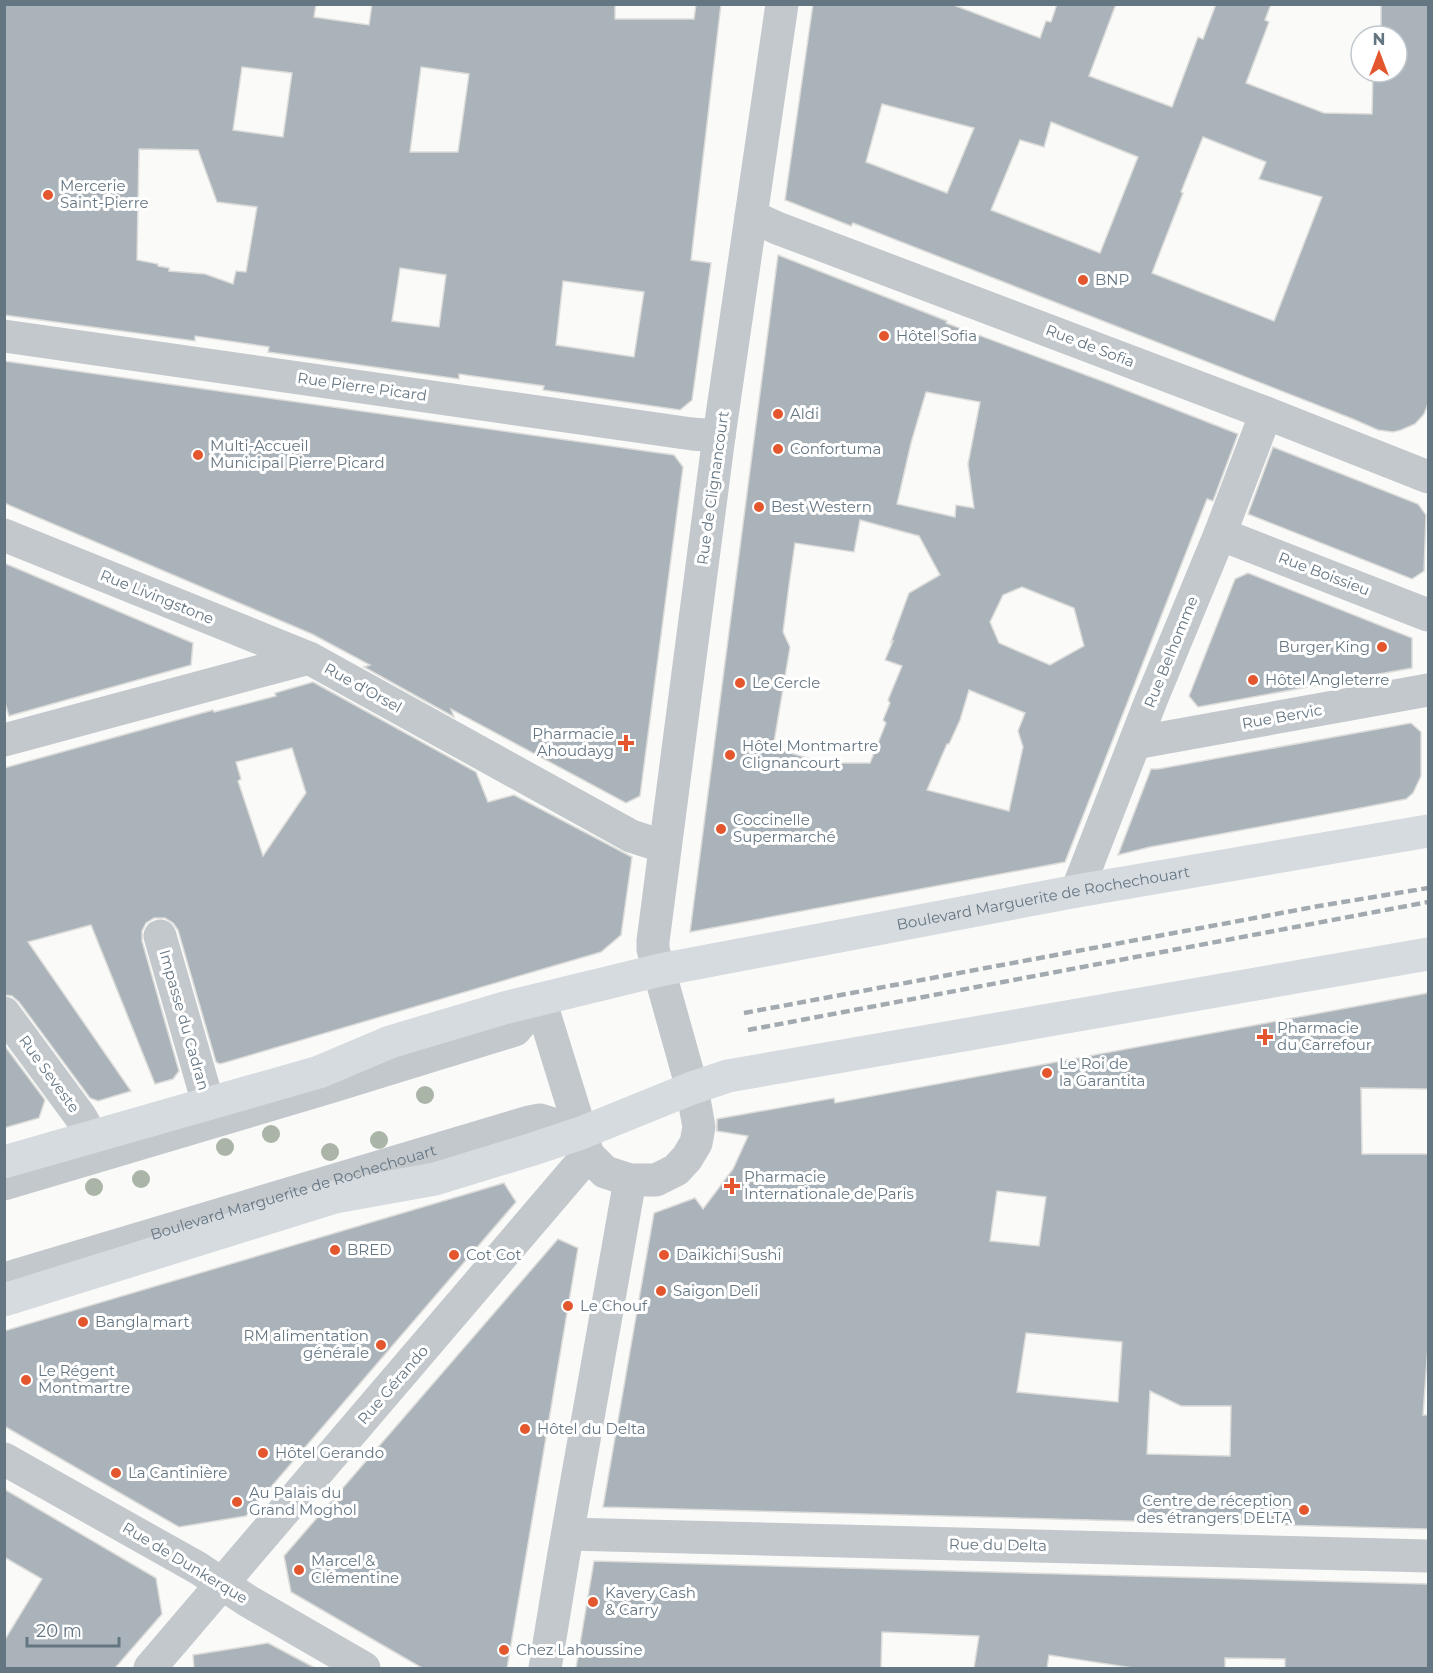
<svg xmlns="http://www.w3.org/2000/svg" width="1433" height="1673" font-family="Montserrat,sans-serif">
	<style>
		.building { fill: #aab3b9; stroke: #dcdcda; stroke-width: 1.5; fill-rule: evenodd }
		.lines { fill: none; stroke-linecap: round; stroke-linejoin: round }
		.minor { stroke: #c3c8cc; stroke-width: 33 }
		.major { stroke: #d6dbdf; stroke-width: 33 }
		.rail { stroke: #a2aab0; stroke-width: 4.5; stroke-dasharray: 9 4.5; stroke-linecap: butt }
		.tree { fill: #aab4a7 }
		.poi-dot { fill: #e4572e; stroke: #fff; stroke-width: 2 }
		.labels { text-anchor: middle; stroke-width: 6; stroke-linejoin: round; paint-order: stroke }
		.poi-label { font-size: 15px; fill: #657683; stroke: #fff; text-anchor: start }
		.street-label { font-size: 15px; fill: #657683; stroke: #fff }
	</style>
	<rect width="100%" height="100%" fill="#fafaf8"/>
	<g class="building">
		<path d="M4,4H316L314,17L369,25L372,4H615V19H694L696,4H721L691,260L711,263L692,400L680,410L543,390L544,386L459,374V379L268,352L269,347L195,336V341L4,315ZM242,67L292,73L283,137L233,130ZM421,67L469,74L458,152H410ZM139,149L198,150L217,202L257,207L246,272L236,271L233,284L205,274L169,271V268L158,266V264L137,260ZM400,268L446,275L439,327L392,321ZM563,281L644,292L634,357L556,345Z"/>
		<path d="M813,4H951L1040,38L1046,21L1051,22L1057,4H1116L1089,76L1172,107L1198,37L1203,39L1216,4H1271L1265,20L1269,22L1246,83L1324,113L1372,114L1373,72H1397V36H1381V4H1428V404L1424,414L1415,424L1401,430L1393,432L1378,430L1353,419L853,223L851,226L785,200ZM882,104L974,128L947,193L866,162ZM1051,122L1138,157L1100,253L991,210L1020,140L1044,147ZM1203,137L1266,162L1259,179L1322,197L1274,321L1152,273L1183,193L1181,192Z"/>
		<path d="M778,255L947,321L946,323L1110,384L1238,434L1213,501L1207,499L1065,862L690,932ZM926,392L980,402L968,464L974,508L956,505L955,517L897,504L911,443ZM860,520L919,536L940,575L909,593L891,642L893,641L885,660L902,666L888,700L890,703L883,720L886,723L870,763H825L773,748L790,647L783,632L789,585L795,543L854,552ZM1022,587L1074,608L1084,646L1050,665L999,643L990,622L1003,595ZM969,690L1025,713L1018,731L1023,747L1009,811L927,790L947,744H949L960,720Z"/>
		<path d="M4,361L674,455L683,467L640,796L626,803L451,709L454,717L364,667L370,665L312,634L4,503Z"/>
		<path d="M1273,447L1418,504L1426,515L1424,571L1412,579L1248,514Z"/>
		<path d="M4,563L193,643L191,665L9,716L4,700Z"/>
		<path d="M1248,573L1412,638V668L1198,707L1189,696L1235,579Z"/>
		<path d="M313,682L476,772L488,802L514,795L632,857L621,935L601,952L220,1064L216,1062L178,930L173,923L165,918H154L146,923L142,931V941L179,1071L173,1079L155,1084L91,925L28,942L131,1091L98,1101L90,1098L19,1002L12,996L4,995V768L213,710L214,712L276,696L275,693ZM292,748L306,793L263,856L238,781L241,779L236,762Z"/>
		<path d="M1411,723L1421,732V776L1413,793L1406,799L1350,810L1150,847L1118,855L1151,769H1158Z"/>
		<path d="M1428,993V1089L1361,1088L1362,1154H1428V1346L1423,1415H1428V1529L603,1507L654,1213L695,1198L703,1209L733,1169L748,1136L717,1131V1119L834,1098L835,1103ZM997,1191L1046,1197L1039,1246L990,1241ZM1026,1333L1122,1342L1118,1402L1017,1392ZM1150,1391L1181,1406H1231L1230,1456L1147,1454Z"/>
		<path d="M4,1045L45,1100L39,1118L4,1128Z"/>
		<path d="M504,1183L516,1202L246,1516L179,1527L4,1426V1331Z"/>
		<path d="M558,1239L578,1248L507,1668H422L291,1592L284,1556Z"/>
		<path d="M4,1489L156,1578L162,1614L115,1668H4V1641L42,1579L4,1557Z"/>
		<path d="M594,1561L1428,1584V1668H1285V1659L1225,1658V1668H1133L1049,1655L1047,1668H974L979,1636L882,1632L881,1668H576Z"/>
		<path d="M268,1643L315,1668H194L193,1655Z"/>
	</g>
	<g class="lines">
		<g class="minor">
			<path d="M751,216L777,228L1266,413L1428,477"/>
			<path d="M4,336L692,434L719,436"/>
			<path d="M1220,534L1428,615"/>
			<path d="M4,535L309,658L631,836L665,847"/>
			<path d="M4,740L309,658"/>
			<path d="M1135,743L1428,690"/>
			<path d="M1077,891L1152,698L1220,534L1266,413"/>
			<path d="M160,936L208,1103"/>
			<path d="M540,1000L588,1155L605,1172L630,1180H656L676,1170L687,1158L696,1143L699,1127L692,1088L653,949V941L719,436L782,4"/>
			<path d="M4,1013L80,1116L92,1137"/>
			<path d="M4,1184L330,1087L515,1030L540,1000"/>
			<path id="s1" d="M4,1279L529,1122L540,1120L581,1133"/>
			<path d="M4,1459L198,1568L248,1601L364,1668"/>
			<path d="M568,1534L1428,1556"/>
			<path d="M150,1668L588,1155"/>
			<path d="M545,1668L563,1559L630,1180"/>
		</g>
		<g class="major">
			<path id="s2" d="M4,1162L319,1072L390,1042L504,1008L660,970L1077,891L1428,831"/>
			<path d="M4,1300L335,1197L435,1179L530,1150L581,1133L692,1088L728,1076L1428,954"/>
		</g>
		<g class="rail">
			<path d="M744,1013L1319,906L1428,888"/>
			<path d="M748,1030L1428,902"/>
		</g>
	</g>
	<g class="tree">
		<circle cx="425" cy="1095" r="9"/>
		<circle cx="271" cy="1134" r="9"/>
		<circle cx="379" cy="1140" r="9"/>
		<circle cx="225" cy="1147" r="9"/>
		<circle cx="330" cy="1152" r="9"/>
		<circle cx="141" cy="1179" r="9"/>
		<circle cx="94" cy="1187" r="9"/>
	</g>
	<g class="poi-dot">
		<circle cx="48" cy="195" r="6"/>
		<circle cx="1083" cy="280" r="6"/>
		<circle cx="884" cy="336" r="6"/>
		<circle cx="778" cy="414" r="6"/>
		<circle cx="778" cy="449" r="6"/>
		<circle cx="198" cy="455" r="6"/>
		<circle cx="759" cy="507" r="6"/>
		<circle cx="1382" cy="647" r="6"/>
		<circle cx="1253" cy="680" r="6"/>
		<circle cx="740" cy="683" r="6"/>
		<path d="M623 734h6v6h6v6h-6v6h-6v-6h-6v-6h6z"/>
		<circle cx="730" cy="755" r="6"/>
		<circle cx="721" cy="829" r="6"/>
		<path d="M1262 1028h6v6h6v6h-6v6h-6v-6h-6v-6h6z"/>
		<circle cx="1047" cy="1073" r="6"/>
		<path d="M729 1177h6v6h6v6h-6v6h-6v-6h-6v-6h6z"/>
		<circle cx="335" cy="1250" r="6"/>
		<circle cx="454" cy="1255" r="6"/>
		<circle cx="664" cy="1255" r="6"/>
		<circle cx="661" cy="1291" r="6"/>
		<circle cx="568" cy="1306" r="6"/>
		<circle cx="83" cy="1322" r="6"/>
		<circle cx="381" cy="1345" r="6"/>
		<circle cx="26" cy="1380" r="6"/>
		<circle cx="525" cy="1429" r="6"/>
		<circle cx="263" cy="1453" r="6"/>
		<circle cx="116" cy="1473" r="6"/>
		<circle cx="237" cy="1502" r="6"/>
		<circle cx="1304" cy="1510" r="6"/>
		<circle cx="299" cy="1570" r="6"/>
		<circle cx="593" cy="1602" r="6"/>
		<circle cx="504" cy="1650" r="6"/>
	</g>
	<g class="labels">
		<g class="poi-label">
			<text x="60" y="191">Mercerie<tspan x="60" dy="17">Saint-Pierre</tspan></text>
			<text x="1095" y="285">BNP</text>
			<text x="896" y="341">Hôtel Sofia</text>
			<text x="790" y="419">Aldi</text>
			<text x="210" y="451">Multi-Accueil<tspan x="210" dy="17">Municipal Pierre Picard</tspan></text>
			<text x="790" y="454">Confortuma</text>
			<text x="771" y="512">Best Western</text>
			<text x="1370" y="652" text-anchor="end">Burger King</text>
			<text x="1265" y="685">Hôtel Angleterre</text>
			<text x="752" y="688">Le Cercle</text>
			<text x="614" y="739" text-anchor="end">Pharmacie<tspan x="614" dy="17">Ahoudayg</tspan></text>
			<text x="742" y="751">Hôtel Montmartre<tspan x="742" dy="17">Clignancourt</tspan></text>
			<text x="733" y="825">Coccinelle<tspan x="733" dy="17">Supermarché</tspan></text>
			<text x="1277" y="1033">Pharmacie<tspan x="1277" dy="17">du Carrefour</tspan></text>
			<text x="1059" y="1069">Le Roi de<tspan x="1059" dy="17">la Garantita</tspan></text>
			<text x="744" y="1182">Pharmacie<tspan x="744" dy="17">Internationale de Paris</tspan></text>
			<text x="347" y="1255">BRED</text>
			<text x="466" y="1260">Cot Cot</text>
			<text x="676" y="1260">Daikichi Sushi</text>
			<text x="673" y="1296">Saigon Deli</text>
			<text x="580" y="1311">Le Chouf</text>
			<text x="95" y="1327">Bangla mart</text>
			<text x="369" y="1341" text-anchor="end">RM alimentation<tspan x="369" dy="17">générale</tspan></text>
			<text x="38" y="1376">Le Régent<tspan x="38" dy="17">Montmartre</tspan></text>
			<text x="537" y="1434">Hôtel du Delta</text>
			<text x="275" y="1458">Hôtel Gerando</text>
			<text x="128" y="1478">La Cantinière</text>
			<text x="249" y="1498">Au Palais du<tspan x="249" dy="17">Grand Moghol</tspan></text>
			<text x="1292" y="1506" text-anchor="end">Centre de réception<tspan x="1292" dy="17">des étrangers DELTA</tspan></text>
			<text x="311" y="1566">Marcel &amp;<tspan x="311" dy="17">Clémentine</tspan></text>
			<text x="605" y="1598">Kavery Cash<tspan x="605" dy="17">&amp; Carry</tspan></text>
			<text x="516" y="1655">Chez Lahoussine</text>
		</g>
		<g class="street-label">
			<text transform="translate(1090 346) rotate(21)" y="5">Rue de Sofia</text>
			<text transform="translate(362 387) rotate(8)" y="5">Rue Pierre Picard</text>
			<text transform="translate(713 488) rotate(-82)" y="5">Rue de Clignancourt</text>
			<text transform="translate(1324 574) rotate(21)" y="5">Rue Boissieu</text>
			<text transform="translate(157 597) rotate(22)" y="5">Rue Livingstone</text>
			<text transform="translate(1171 652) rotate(-68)" y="5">Rue Belhomme</text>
			<text transform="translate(363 688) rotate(29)" y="5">Rue d'Orsel</text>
			<text transform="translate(1282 717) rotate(-10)" y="5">Rue Bervic</text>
			<text dy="5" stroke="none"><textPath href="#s2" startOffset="1074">Boulevard Marguerite de Rochechouart</textPath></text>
			<text transform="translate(184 1020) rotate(74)" y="5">Impasse du Cadran</text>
			<text transform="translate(49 1074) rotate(54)" y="5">Rue Seveste</text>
			<text dy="5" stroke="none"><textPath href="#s1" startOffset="302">Boulevard Marguerite de Rochechouart</textPath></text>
			<text transform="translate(393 1385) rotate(-49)" y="5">Rue Gérando</text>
			<text transform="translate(998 1545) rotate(1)" y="5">Rue du Delta</text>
			<text transform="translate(185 1563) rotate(31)" y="5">Rue de Dunkerque</text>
		</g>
	</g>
	<rect width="1433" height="1673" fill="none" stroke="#657683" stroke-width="12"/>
	<g transform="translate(1379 54)"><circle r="28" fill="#ffffff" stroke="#c1c8cd" stroke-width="1.5"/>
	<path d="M0-4.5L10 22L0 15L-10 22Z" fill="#e4572e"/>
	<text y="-9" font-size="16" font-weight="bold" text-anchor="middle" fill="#657683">N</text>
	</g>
	<path d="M27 1637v9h92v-9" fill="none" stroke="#657683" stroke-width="3"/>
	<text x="36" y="1637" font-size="18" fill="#657683" stroke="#ffffff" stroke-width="4.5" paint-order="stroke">20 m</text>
</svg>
